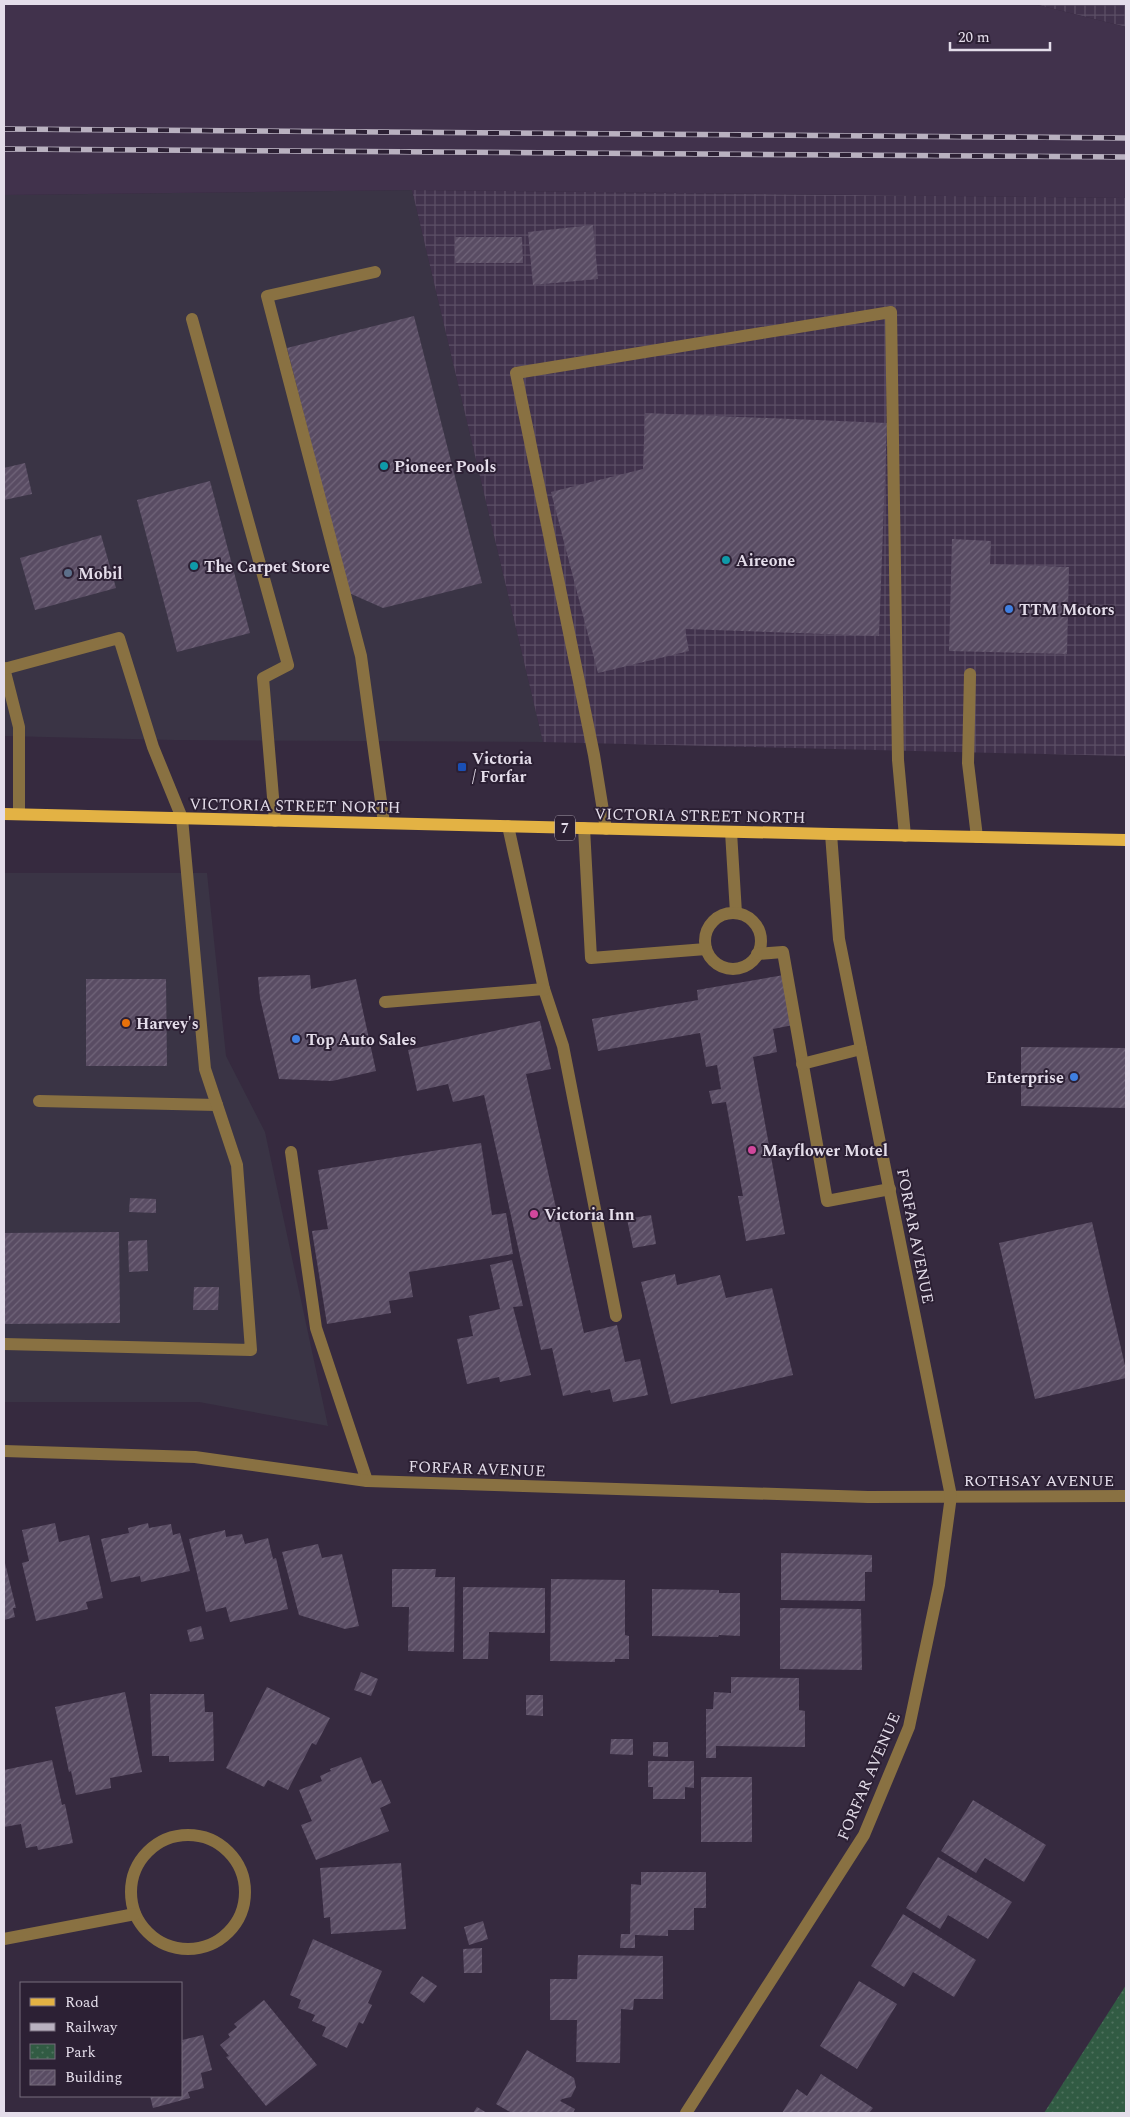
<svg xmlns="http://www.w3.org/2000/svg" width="1130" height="2117" font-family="Spectral,serif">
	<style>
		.commercial { fill: #3a3445 }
		.industrial { fill: url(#industrial-grid) }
		.built { fill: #41324c }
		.park { fill: url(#park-dots) }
		.building { fill: url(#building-hatch) }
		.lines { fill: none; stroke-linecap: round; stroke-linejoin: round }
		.minor { stroke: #897142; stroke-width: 12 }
		.major { stroke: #e3b244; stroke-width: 12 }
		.rail-casing { stroke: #b9b1c0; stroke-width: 5.5 }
		.rail { stroke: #2c2034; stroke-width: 4; stroke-dasharray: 11; stroke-linecap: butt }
		.culture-dot { fill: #0f9aa8; stroke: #2c2034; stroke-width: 2 }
		.service-dot { fill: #5c6f8a; stroke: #2c2034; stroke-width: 2 }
		.shop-dot { fill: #3f7fe0; stroke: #2c2034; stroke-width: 2 }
		.transit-dot { fill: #1a4fb4; stroke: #2c2034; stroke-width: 2 }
		.food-dot { fill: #e8710a; stroke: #2c2034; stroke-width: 2 }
		.hotel-dot { fill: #d1479c; stroke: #2c2034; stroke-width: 2 }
		.labels { text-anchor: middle; stroke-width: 4; stroke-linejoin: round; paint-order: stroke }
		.shield { fill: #2c2034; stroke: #ada4b3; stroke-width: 1 }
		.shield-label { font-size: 15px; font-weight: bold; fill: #e4ddea }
		.poi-label { font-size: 16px; font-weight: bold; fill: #e4ddea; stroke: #2c2034; text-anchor: start }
		.street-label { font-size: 16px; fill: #e4ddea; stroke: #2c2034 }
	</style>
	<defs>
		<pattern id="industrial-grid" width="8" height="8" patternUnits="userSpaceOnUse" patternTransform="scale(1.25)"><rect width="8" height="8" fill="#41324c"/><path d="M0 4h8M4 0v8" fill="none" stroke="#5c4f66"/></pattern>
		<pattern id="park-dots" width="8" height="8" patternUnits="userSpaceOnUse" patternTransform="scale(1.25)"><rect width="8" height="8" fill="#315b43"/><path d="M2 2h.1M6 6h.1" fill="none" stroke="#4f725e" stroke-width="1.8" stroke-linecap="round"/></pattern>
		<pattern id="building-hatch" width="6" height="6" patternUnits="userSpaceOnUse" patternTransform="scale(1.25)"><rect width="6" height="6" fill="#594c63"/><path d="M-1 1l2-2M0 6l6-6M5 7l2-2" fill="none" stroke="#71657a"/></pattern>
	</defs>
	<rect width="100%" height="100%" fill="#362a3f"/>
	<g class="commercial">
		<path d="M412,190L543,742L174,740L4,736V195Z"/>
		<path d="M4,873H207L226,1056L265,1132L328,1426L199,1402H4Z"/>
	</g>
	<g class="industrial">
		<path d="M1034,4H1126V27Z"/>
		<path d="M412,190L1126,198V756L543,742Z"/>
	</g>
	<path class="built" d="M4,4H1034L1126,27V198L412,190L4,195Z"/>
	<path class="park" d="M1126,1985V2113H1044Z"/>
	<g class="building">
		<path d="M593,225L598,279L533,285L528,232Z"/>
		<path d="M455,237H522L523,263H455Z"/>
		<path d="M414,316L482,583L383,608L349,593L287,348Z"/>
		<path d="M645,413L887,423L879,636L685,629L689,651L598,673L551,492L643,469Z"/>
		<path d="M25,463L32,494L4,500V468Z"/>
		<path d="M210,481L250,633L177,652L137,500Z"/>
		<path d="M101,535L116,588L35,610L20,558Z"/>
		<path d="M952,539L991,541L990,564L1069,567L1067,654L949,651Z"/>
		<path d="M310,975L311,989L356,979L376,1071L332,1081L279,1079L260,998L258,977Z"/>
		<path d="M784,975L793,1025L773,1029L777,1052L753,1057L785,1234L746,1241L738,1196H743L726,1102L712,1104L709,1091L721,1089L717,1065L706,1067L700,1033L598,1051L592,1019L698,1000L697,990Z"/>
		<path d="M86,979H166L167,1066H86Z"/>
		<path d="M540,1021L551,1069L526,1074L584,1333L617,1325L625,1362L640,1359L648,1395L613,1402L610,1389L591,1393L590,1390L563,1396L552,1348L541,1350L484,1095L453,1102L448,1084L417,1091L408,1050Z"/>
		<path d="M1021,1047L1126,1048V1108L1021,1106Z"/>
		<path d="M481,1143L492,1215L506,1213L513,1254L409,1272L413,1297L389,1301L391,1313L327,1324L312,1231L328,1229L318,1170Z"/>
		<path d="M130,1198L156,1199V1213L129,1212Z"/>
		<path d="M651,1215L656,1244L633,1248L627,1219Z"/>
		<path d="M1092,1222L1126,1370V1378L1035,1399L999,1243Z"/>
		<path d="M119,1232L120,1323L4,1324V1233Z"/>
		<path d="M147,1240L148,1271L129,1272L128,1241Z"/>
		<path d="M512,1260L523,1306L513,1307L531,1375L500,1382L499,1377L467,1384L457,1339L473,1336L469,1316L500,1309L490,1265Z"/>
		<path d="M675,1274L677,1285L720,1275L726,1298L772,1288L793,1375L671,1404L641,1282Z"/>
		<path d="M194,1287H219L218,1310H193Z"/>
		<path d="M55,1523L59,1542L89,1535L103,1598L86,1602L88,1609L36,1621L22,1563L29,1561L22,1530Z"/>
		<path d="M148,1523L149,1528L171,1524L173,1535L180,1533L190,1571L141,1582L140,1576L111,1582L101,1539L129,1533L128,1528Z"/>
		<path d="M225,1530L226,1537L242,1534L245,1544L268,1538L273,1559L276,1558L288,1609L230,1622L226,1607L206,1612L189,1539Z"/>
		<path d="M318,1544L322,1558L342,1554L359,1626L345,1629L299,1615L282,1552Z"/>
		<path d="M781,1553L872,1555V1572H865V1601L781,1600Z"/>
		<path d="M4,1559L16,1608H13L15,1617L4,1620Z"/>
		<path d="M392,1569H436L435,1577H455L454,1652L408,1651L409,1607H392Z"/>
		<path d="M551,1579L625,1580V1635L629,1636V1659H615V1662L550,1661Z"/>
		<path d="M463,1587L545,1588V1633L489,1632L488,1659H463Z"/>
		<path d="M652,1589L719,1590V1593H740V1636L719,1635L718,1637L652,1636Z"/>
		<path d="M780,1608L861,1609L862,1670L780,1669Z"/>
		<path d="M201,1626L204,1639L190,1642L187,1630Z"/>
		<path d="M361,1672L378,1679L371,1696L354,1690Z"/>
		<path d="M731,1677L799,1678V1710L805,1711V1747L716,1746V1758H706V1709H713L714,1692L731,1693Z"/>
		<path d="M267,1687L330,1718L316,1745L312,1743L288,1790L268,1780L264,1787L226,1768Z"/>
		<path d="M125,1692L142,1772L110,1778L111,1788L76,1795L71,1771L69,1772L55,1707Z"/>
		<path d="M150,1694H204L205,1712H213L214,1761L169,1762V1756H152Z"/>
		<path d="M526,1695H543V1716L526,1715Z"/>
		<path d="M611,1739H633V1755L610,1754Z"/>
		<path d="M653,1742H668V1757L653,1756Z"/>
		<path d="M361,1757L372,1784L381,1780L391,1803L380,1808L389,1831L316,1860L301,1825L312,1821L299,1790L322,1781L320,1776L331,1771L330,1769Z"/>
		<path d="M52,1760L62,1805L65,1804L73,1843L38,1850L37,1846L26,1848L21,1824L4,1827V1770Z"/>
		<path d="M648,1761H694V1788L685,1787V1799H653V1787H648Z"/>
		<rect x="701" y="1777" width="51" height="65"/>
		<path d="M973,1800L1046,1845L1024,1882L985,1858L976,1873L941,1851Z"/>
		<path d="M938,1857L1012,1902L988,1939L948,1915L940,1929L906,1908Z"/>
		<path d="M401,1863L406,1929L331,1934L330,1917L324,1918L320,1868Z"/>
		<path d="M641,1872H706V1908H694V1930H668V1936L635,1935V1948H620L621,1934H630L631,1884L641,1885Z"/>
		<path d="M903,1914L976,1960L954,1997L913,1972L904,1987L871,1966Z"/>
		<path d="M483,1921L488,1939L469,1945L464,1927Z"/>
		<path d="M313,1939L382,1971L368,2003L372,2005L363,2024L359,2022L347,2048L322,2036L326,2027L312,2021L315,2015L298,2008L301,2000L290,1995Z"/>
		<path d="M482,1948V1973H464L463,1949Z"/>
		<path d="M578,1955L663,1956V1999H634L633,2010L621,2009L620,2063L576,2062L577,2020H550V1979H577Z"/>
		<path d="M422,1976L437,1986L424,2003L410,1993Z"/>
		<path d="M859,1981L897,2004L857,2069L820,2046Z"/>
		<path d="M264,2000L317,2065L266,2106L226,2057L229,2056L220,2045L230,2037L228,2034L237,2027L234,2024Z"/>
		<path d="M203,2035L212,2070L201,2073L204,2088L188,2092L190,2098L153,2108L150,2096H181V2043L183,2042L182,2040Z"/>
		<path d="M527,2050L574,2078L576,2087L571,2097L562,2099L560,2101L575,2109L573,2113H512L496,2104Z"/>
		<path d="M821,2074L873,2108L869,2113H782L797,2089L807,2096Z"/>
		<path d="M477,2107L487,2113H473Z"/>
	</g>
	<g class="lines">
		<g class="minor">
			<path d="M375,272L267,296L361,656L384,823"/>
			<path d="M192,319L288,665L263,678L275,821"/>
			<path d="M4,668L19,727V814"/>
			<path d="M970,674L968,763L977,837"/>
			<path d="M508,826L544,989L563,1046L616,1316"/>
			<path d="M584,828L591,958L706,949"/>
			<path d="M606,829L594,755L516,373L891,312L898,760L905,836"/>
			<path d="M731,832L736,913"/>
			<circle cx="733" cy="941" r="28"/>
			<path d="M757,954L783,952L827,1201L890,1189"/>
			<path d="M385,1002L544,989"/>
			<path d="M802,1064L861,1049"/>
			<path d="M39,1101L217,1105"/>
			<path d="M291,1152L316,1328L367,1481"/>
			<path d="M4,1344L251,1350L237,1165L205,1069L182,818L153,747L119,638L4,669"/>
			<path d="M4,1451L195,1457L367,1481L868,1497L1126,1496"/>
			<circle cx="188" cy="1892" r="57"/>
			<path d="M4,1939L135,1914"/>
			<path d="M686,2113L864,1835L909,1727L939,1585L951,1496L839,939L831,834"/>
		</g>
		<path class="major" d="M4,814L831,834L1126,840"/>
		<defs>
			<g id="rail">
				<path d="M4,129L1126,138"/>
				<path d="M4,149L1126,157"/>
			</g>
		</defs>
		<use href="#rail" class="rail-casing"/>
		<use href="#rail" class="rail"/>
	</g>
	<g class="culture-dot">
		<circle cx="384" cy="466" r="5"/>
		<circle cx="726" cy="560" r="5"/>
		<circle cx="194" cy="566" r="5"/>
	</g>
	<circle class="service-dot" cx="68" cy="573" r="5"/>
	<g class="shop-dot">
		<circle cx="1009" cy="609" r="5"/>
		<circle cx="296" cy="1039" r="5"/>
		<circle cx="1074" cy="1077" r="5"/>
	</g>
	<rect class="transit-dot" x="457" y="762" width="10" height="10" rx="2.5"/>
	<circle class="food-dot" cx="126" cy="1023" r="5"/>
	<g class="hotel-dot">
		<circle cx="752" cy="1150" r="5"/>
		<circle cx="534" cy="1214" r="5"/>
	</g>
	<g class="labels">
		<rect class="shield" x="555" y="815.5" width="20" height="25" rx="4"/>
		<g class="shield-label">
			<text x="565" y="833">7</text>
		</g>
		<g class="poi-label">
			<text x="394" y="472">Pioneer Pools</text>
			<text x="736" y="566">Aireone</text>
			<text x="204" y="572">The Carpet Store</text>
			<text x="78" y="579">Mobil</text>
			<text x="1019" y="615">TTM Motors</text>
			<text x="472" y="764">Victoria<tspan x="472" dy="18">/ Forfar</tspan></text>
			<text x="136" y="1029">Harvey's</text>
			<text x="306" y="1045">Top Auto Sales</text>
			<text x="1064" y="1083" text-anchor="end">Enterprise</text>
			<text x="762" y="1156">Mayflower Motel</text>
			<text x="544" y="1220">Victoria Inn</text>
		</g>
		<g class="street-label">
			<text transform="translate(295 805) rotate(1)" y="6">VICTORIA STREET NORTH</text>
			<text transform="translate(700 815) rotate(1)" y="6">VICTORIA STREET NORTH</text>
			<text transform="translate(916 1236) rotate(79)" y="6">FORFAR AVENUE</text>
			<text transform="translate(477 1468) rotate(2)" y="6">FORFAR AVENUE</text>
			<text x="1039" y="1486">ROTHSAY AVENUE</text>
			<text transform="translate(868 1776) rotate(-67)" y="6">FORFAR AVENUE</text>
		</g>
	</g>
	<rect width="1130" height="2117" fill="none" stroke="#e4ddea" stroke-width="10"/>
	<rect x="20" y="1982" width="162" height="115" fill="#2c2034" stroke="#766c7d"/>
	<rect x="30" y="1998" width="25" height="8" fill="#e3b244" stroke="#766c7d"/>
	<text x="65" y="2007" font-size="15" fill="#e4ddea">Road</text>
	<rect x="30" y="2023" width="25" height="8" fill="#b9b1c0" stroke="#766c7d"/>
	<text x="65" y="2032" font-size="15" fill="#e4ddea">Railway</text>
	<rect x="30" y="2044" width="25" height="15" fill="url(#park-dots)" stroke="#766c7d"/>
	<text x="65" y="2057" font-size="15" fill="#e4ddea">Park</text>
	<rect x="30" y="2070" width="25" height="15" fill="url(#building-hatch)" stroke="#766c7d"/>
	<text x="65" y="2082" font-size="15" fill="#e4ddea">Building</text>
	<path d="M950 42v8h100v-8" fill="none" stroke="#e4ddea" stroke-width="2.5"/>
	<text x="958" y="42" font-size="15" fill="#e4ddea" stroke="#2c2034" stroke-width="4" paint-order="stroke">20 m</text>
</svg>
